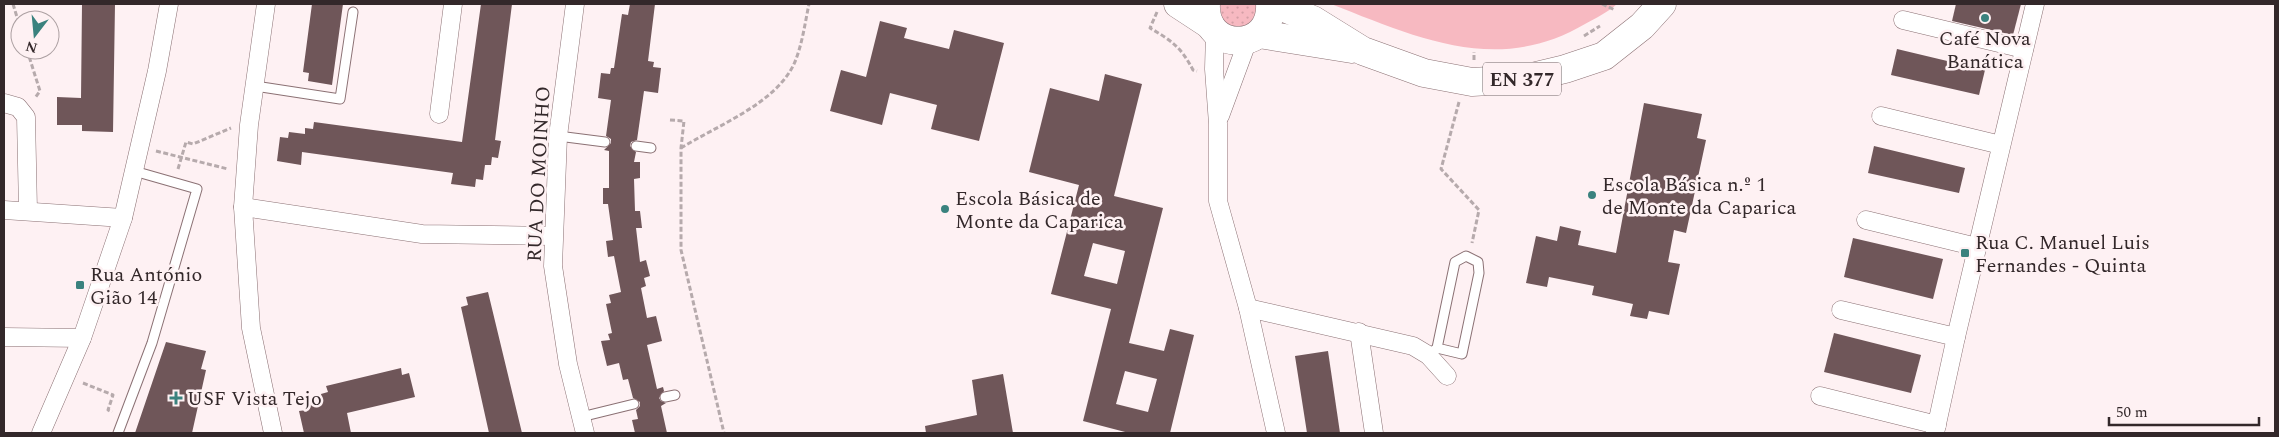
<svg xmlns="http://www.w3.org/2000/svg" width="2279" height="437" font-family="Spectral,serif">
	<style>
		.grass { fill: url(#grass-dots) }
		.green { fill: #f7b9c1 }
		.building { fill: #6f5659; fill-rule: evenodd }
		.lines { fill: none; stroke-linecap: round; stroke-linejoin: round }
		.service-casing { stroke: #8b7174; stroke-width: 11 }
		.minor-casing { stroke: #8b7174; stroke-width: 19 }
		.primary-casing { stroke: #8b7174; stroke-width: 29 }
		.path { stroke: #b6aaac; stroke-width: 3; stroke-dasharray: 5 2.5; stroke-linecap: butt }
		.service { stroke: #fff; stroke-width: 9 }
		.minor { stroke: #fff; stroke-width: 18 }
		.primary { stroke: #fff; stroke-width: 28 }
		.poi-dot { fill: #3a827e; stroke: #fef1f3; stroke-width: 2 }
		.labels { text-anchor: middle; stroke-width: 5; stroke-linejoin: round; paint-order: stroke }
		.shield { fill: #fef1f3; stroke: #706466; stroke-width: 1 }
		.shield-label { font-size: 19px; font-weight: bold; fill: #33282a }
		.poi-label { font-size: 20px; fill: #33282a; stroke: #fef1f3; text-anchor: start }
		.street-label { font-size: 20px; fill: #33282a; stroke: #fef1f3 }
	</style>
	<defs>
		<pattern id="grass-dots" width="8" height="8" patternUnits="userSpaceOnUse" patternTransform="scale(1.25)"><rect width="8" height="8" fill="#f7b9c1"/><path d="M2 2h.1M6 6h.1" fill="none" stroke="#d49fa6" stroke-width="1.8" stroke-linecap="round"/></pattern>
	</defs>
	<rect width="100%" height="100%" fill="#fef1f3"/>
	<path class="grass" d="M1220,4H1256L1257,12L1248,26L1232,27L1222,20Z"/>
	<path class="green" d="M1331,4H1617C1608,12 1596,18 1585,24C1497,76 1416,37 1331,4Z"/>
	<g class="building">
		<path d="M82,4H115L113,132L82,131V125H57V97L81,98Z"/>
		<path d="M312,4H343L332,85L308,81L309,73L303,72Z"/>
		<path d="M481,4H512L495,140L501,141L498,158L492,157L491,165H485L483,180L476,179L475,187L451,184L453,173L302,152L301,165L277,161L280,137L288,138L289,132L305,134V128L313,129L314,122L462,142Z"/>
		<path d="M630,4H655L648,61L654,62L653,67L661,68L658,93L644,91L637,140L631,142L630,146L636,152L634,162H640V178L634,179L635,211H640L642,228H636L640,262L646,260L650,276L644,278L646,286L641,288L647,318L656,316L662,341L647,345L657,389L663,387L664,391L659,398L661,401L666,403L661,406L667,433H635L632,420L638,419L636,410L640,406V402L633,398L628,379L623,380L619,363L607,366L601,341L610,340L608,334L612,333L606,304L611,303L609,295L621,292L614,256L608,257L606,241L613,240L608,204H603V188H609V151L604,150L611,143V139L606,136L611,100L598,98L601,73L610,74L611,68H614L622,14L628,15Z"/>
		<path d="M1956,4H2021L2013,35L1952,21Z"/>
		<path d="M880,21L907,28L904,38L949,49L954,30L1004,43L979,141L931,129L937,105L890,93L882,125L830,111L841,70L866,77Z"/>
		<path d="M1897,49L1985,70L1979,95L1891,75Z"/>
		<path d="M1105,74L1142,84L1114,196L1163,208L1129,343L1164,351L1170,329L1194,335L1170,433H1129L1083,421L1111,309L1051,294L1079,185L1029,172L1050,88L1099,101ZM1093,243L1125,251L1117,284L1084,276ZM1125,371L1157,379L1148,412L1116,404Z"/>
		<path d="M1644,103L1702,114L1697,138L1706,140L1686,233L1674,230L1668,262L1680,264L1669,315L1649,311L1647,319L1630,316L1633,304L1592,295L1594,286L1549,277L1547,287L1526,283L1536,236L1557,241L1560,226L1581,231L1578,245L1616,253Z"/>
		<path d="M1874,146L1965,168L1959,193L1868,173Z"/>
		<path d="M1853,238L1943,259L1933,299L1844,277Z"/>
		<path d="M488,292L522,433H489L461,307L468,305L466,297Z"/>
		<path d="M1834,333L1921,355L1911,393L1824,372Z"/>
		<path d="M166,342L206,351L201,369L206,370L192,433H135Z"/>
		<path d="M1328,351L1340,433H1307L1295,356Z"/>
		<path d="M401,368L402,375L409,373L415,397L347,413L351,433H304L299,411L307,410L305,404L322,399L321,394L328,392L326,386Z"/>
		<path d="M1003,374L1013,433H926L925,426L977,415L972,380Z"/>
	</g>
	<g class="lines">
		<defs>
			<g id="service">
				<path d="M255,86L340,99L353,12"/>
				<path d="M558,136L605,142"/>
				<path d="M636,146L651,148"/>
				<path d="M1428,355L1437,348L1455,262L1466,256L1478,262L1479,273L1462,354L1437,348"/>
				<path d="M665,397L675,395"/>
				<path d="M581,417L634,404"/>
				<path d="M118,433L152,343L197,189L134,171"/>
			</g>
			<g id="minor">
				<path d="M266,4L249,125L243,207L251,328L273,433"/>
				<path d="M575,4L558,136L553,266L568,364L585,433"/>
				<path d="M1903,20L2024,49"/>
				<path d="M1215,32L1214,69L1218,124V201L1248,308L1276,433"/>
				<path d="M4,103L18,107L26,117L28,210"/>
				<path d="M439,114L453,4"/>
				<path d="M1220,116L1248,40"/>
				<path d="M1881,116L2001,145"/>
				<path d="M243,207L422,234L553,236"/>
				<path d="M4,210L123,218"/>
				<path d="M1866,220L1977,247"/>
				<path d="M1248,308L1413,346L1428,355L1447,376"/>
				<path d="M1841,310L1956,337"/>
				<path d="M1359,332L1374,433"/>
				<path d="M4,337L82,338"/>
				<path d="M1820,396L1937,425"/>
				<path d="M41,433L82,338L123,218L157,71L169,4"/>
				<path d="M1935,433L1956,337L2035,4"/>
			</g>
			<g id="primary">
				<path d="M1178,4L1210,25"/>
				<path d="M1206,4C1203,53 1273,53 1270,4"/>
				<path d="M1275,4L1313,20L1363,51L1424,73L1472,82L1524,79L1565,69L1604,56L1642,26L1662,4"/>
				<path d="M1259,34L1352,49"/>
			</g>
		</defs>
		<use href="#service" class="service-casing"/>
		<use href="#minor" class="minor-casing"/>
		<use href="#primary" class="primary-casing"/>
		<g class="path">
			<path d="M13,4L20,27"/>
			<path d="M1602,4L1615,10"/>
			<path d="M1157,12L1150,28C1172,41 1181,47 1193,70L1197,71"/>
			<path d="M1584,36L1600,26"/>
			<path d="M27,50L40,91L35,98"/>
			<path d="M1474,60V52"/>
			<path d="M1459,102L1441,169L1479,210L1472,243"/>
			<path d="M670,120L684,121L681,148V250L724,433"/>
			<path d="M681,148C718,125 775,104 794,64C802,46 805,23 809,4"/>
			<path d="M156,151L228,169"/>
			<path d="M178,169L186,142L193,144L231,128"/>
			<path d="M83,383L113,395L108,410L112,412"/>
		</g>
		<use href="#service" class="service"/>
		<use href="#minor" class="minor"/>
		<use href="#primary" class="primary"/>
	</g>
	<g class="poi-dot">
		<circle cx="1985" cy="18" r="5"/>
		<circle cx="1592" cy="195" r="5"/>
		<circle cx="945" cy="209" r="5"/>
		<rect x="1960" y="248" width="10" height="10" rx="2.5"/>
		<rect x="75" y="280" width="10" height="10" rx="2.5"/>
		<path d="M173.5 390.5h5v5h5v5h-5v5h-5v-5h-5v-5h5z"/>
	</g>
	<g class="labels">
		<rect class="shield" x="1483" y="62.5" width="78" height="33" rx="4"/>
		<g class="shield-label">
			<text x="1522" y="86">EN 377</text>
		</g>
		<g class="poi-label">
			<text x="1985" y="45" text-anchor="middle">Café Nova<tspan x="1985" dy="23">Banática</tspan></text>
			<text x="1602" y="191">Escola Básica n.º 1<tspan x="1602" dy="23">de Monte da Caparica</tspan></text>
			<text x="955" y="205">Escola Básica de<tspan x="955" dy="23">Monte da Caparica</tspan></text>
			<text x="1975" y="249">Rua C. Manuel Luis<tspan x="1975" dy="23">Fernandes - Quinta</tspan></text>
			<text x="90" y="281">Rua António<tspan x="90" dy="23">Gião 14</tspan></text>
			<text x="187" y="405">USF Vista Tejo</text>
		</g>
		<g class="street-label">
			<text transform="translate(538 174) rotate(-87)" y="7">RUA DO MOINHO</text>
		</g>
	</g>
	<rect width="2279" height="437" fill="none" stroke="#33282a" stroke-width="10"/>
	<g transform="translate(35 35) rotate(196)"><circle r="24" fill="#fef1f3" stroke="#ada1a3"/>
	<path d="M0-4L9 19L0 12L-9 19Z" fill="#3a827e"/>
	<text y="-8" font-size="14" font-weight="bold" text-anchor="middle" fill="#33282a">N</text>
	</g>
	<path d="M2109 417v8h150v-8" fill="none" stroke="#33282a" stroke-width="2.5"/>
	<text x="2116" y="417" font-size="15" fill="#33282a" stroke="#fef1f3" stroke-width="4" paint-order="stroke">50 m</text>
</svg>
